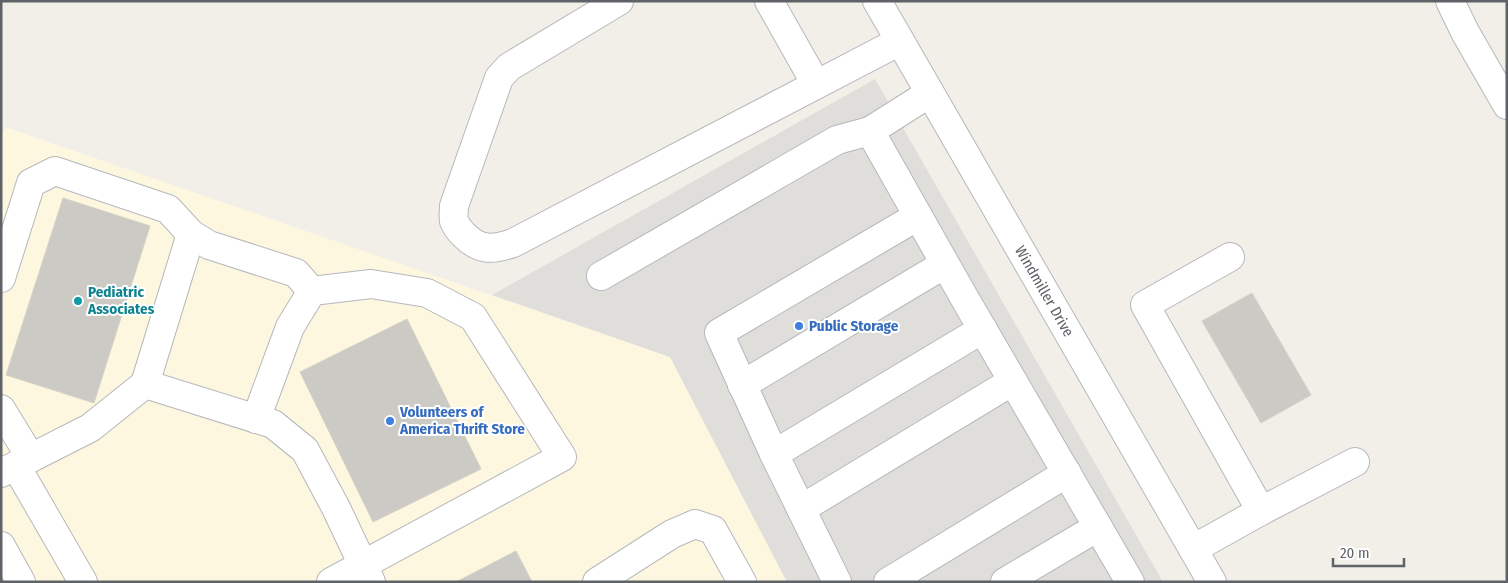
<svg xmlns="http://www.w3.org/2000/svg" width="1508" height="583" font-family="'Fira Sans Condensed',sans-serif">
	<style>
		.commercial { fill: #fef7e0 }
		.industrial { fill: #e0deda }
		.building { fill: #cccac5; stroke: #d6d1c6 }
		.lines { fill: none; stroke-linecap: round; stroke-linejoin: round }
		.minor-casing { stroke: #b5b8bc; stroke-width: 30 }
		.minor { stroke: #fff; stroke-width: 28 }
		.culture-dot { fill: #0f9aa8; stroke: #fff; stroke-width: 2 }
		.shop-dot { fill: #3f7fe0; stroke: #fff; stroke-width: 2 }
		.labels { text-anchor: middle; stroke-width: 4; stroke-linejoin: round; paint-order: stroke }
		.culture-label { font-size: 15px; font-weight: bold; fill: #0d838f; stroke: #fff; text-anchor: start }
		.street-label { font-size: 15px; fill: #5f6368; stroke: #fff }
		.shop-label { font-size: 15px; font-weight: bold; fill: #366cbe; stroke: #fff; text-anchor: start }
	</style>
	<rect width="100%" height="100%" fill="#f1efe8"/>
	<path class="commercial" d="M5,127L670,357L787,582H1V137Z"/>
	<path class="industrial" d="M875,79L1163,582H787L670,357L492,295Z"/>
	<g class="building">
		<path d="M63,198L150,226L94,403L6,375Z"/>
		<path d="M1252,293L1311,395L1261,423L1202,321Z"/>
		<path d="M407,319L481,469L373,522L300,372Z"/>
		<path d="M516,551L532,582H456Z"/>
	</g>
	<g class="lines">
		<defs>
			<g id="minor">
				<path d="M619,1L509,67L499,78L454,206C454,210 453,217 454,221C456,226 460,231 463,234C479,251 493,250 513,243L900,41"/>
				<path d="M769,1L816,84"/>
				<path id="s1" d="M877,1L1212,582"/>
				<path d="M1450,1L1465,32L1507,105"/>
				<path d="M930,93L870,131L965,299L1130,582"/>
				<path d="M1230,257L1145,305L1261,511"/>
				<path d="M601,276L837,140L870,131"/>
				<path d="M1,278L31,183L55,171L168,209L191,234L209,245L296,273L312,291"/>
				<path d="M145,384L191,234"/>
				<path d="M742,385L945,264"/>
				<path d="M1,409L31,458"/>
				<path d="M256,419L290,327L312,291L371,284L427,293L473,317L562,457L331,582"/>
				<path d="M774,454L983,329"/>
				<path d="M16,466L83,582"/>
				<path d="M1,473L90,428L145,384L273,424L305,450L336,508L371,582"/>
				<path d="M801,509L1013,381"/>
				<path d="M1,546L21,582"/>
				<path d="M1193,549L1261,511L1355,462"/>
				<path d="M597,582L672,534L695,524L713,530L742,582"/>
				<path d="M837,582L774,454L719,333L918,216"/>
				<path d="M888,582L1067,473"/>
				<path d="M1005,582L1098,527"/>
			</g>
		</defs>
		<use href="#minor" class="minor-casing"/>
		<use href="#minor" class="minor"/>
	</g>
	<circle class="culture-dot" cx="78" cy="301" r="5"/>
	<g class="shop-dot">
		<circle cx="799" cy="326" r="5"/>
		<circle cx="390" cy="421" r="5"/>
	</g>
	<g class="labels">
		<g class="culture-label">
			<text x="88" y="297">Pediatric<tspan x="88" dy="17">Associates</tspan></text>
		</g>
		<g class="street-label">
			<text dy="5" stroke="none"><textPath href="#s1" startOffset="335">Windmiller Drive</textPath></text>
		</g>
		<g class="shop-label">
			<text x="809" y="331">Public Storage</text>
			<text x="400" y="417">Volunteers of<tspan x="400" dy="17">America Thrift Store</tspan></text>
		</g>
	</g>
	<rect width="1508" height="583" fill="none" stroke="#5f6368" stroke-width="5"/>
	<path d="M1333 558v8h71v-8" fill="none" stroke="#5f6368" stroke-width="2.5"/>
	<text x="1340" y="558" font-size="15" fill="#5f6368" stroke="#ffffff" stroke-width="4" paint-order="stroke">20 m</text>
</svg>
